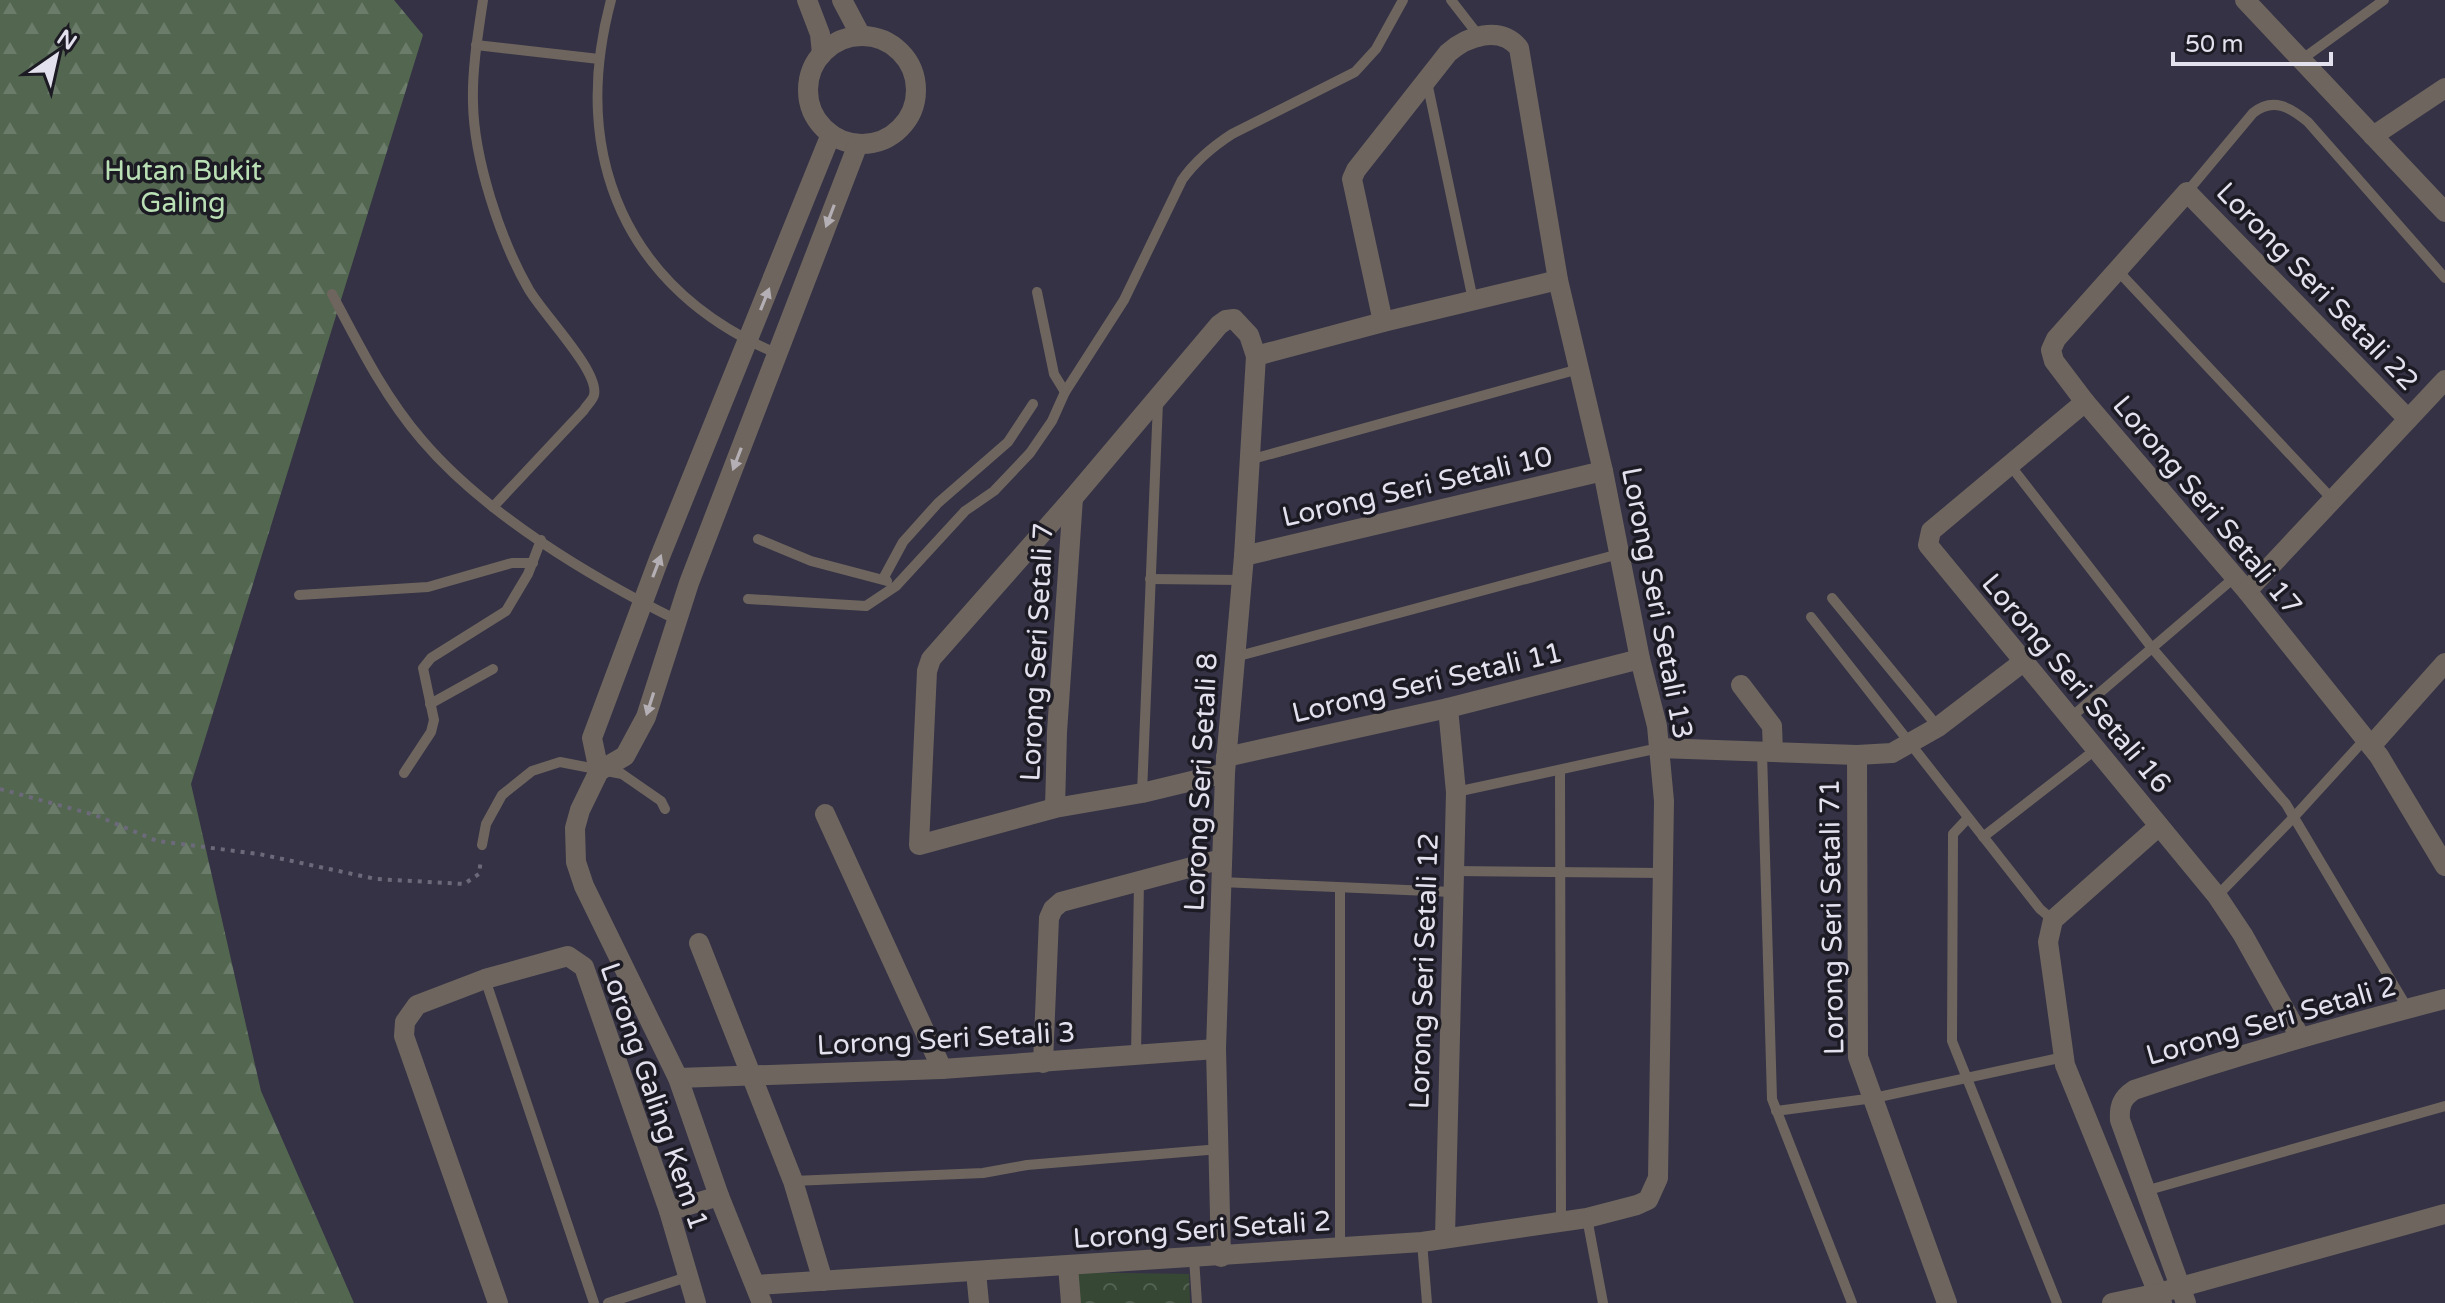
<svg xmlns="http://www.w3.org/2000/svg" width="2445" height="1303" font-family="'Varela Round',sans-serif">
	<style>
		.forest { fill: url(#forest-firs) }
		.park { fill: url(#park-crowns) }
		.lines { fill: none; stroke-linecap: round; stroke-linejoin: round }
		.path { stroke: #6c6a7a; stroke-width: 4; stroke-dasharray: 4 6; stroke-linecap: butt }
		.service { stroke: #6e655f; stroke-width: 10 }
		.minor { stroke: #6e655f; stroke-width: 20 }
		.oneway { fill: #b4afb4 }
		.labels { text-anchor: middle; stroke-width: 7; stroke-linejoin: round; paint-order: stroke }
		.park-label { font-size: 28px; fill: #bae0b5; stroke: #1c1b24 }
		.street-label { font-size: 28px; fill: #e2e1ed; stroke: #1c1b24 }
	</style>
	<defs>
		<pattern id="forest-firs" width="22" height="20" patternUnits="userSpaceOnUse" patternTransform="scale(2)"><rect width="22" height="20" fill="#536650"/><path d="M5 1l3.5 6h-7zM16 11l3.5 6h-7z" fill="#6b7c6a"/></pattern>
		<pattern id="park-crowns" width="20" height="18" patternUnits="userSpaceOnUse" patternTransform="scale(2)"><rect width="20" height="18" fill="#364734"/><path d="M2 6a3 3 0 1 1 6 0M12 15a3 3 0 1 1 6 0" fill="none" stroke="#536152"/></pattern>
	</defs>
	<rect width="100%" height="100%" fill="#343244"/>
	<path class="forest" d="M0,0H394L423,35L191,784L261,1091L354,1303H0Z"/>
	<path class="park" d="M1067,1272L1189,1274L1190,1303H1071Z"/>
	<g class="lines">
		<path class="path" d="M0,789L95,815L157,841L259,854L376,879L464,884L479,874L481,859"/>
		<g class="service">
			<path d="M483,0C478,34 472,69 473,103C474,159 500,239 528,288C540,311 600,371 594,395C593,400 586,406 584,410L493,507"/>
			<path d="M611,0C569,157 626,290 778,354"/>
			<path d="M1451,0L1479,36"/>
			<path d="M476,45L599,59"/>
			<path d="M2301,60L2384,0"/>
			<path d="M1427,82L1473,300"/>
			<path d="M2187,192L2253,113C2273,97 2290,107 2308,122L2445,278"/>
			<path d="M2118,271L2332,499"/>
			<path d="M1037,292L1054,374L1065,392"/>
			<path d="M332,294C359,345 384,396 422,440C485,514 590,577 677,620"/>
			<path d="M1249,460L1579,369"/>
			<path d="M2010,465L2152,648L2286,804L2408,1009"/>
			<path d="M758,539L811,561L887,581"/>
			<path d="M883,579L903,542L938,503L1008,442L1033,404"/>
			<path d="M1150,579L1242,580"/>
			<path d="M299,595L428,587L512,563H533"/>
			<path d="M1832,598L1938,727"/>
			<path d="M748,599L866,606L896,586L965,511L994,491L1030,453L1052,421L1065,392L1124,300L1182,180C1196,160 1212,147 1232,134L1355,72L1376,49L1403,0"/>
			<path d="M1811,617L2040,909L2053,920"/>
			<path d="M1235,657L1619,554"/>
			<path d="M430,704L493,669"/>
			<path d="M2069,719L2235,577"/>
			<path d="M1762,752L1772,1099L1852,1303"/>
			<path d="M1560,770L1561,1222"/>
			<path d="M404,773L431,732L434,720L423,668L431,658L506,611L528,574L541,540"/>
			<path d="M1456,792L1659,748"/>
			<path d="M1142,793L1158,402"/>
			<path d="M1968,818L1953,834L1952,1041L2057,1303"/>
			<path d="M1983,837L2095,750"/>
			<path d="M482,845L486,824L502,795L532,771L560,762L622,774L661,801L665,809"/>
			<path d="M1454,871L1663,873"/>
			<path d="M1221,882L1452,892"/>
			<path d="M2217,896L2294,817L2365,739"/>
			<path d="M485,979L594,1303"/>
			<path d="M1136,1055L1139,881"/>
			<path d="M1776,1111L1874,1098L2064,1057"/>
			<path d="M793,1181L983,1173L1027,1165L1220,1149"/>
			<path d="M2145,1191L2445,1106"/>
			<path d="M1587,1218L1603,1303"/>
			<path d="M1422,1242L1427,1303"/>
			<path d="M1340,1248V888"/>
			<path d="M1194,1258L1197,1303"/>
			<path d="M608,1303L687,1277"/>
		</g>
		<g class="minor">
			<path d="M807,0L820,34L822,54"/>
			<path d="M842,0L861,36"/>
			<path d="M2245,0L2445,212"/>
			<circle cx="862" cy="90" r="54"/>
			<path d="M2373,136L2445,88"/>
			<path d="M1256,356L1383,322L1558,280"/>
			<path d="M2085,402L1931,531L1928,545L2217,896L2243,935L2300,1037"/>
			<path d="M2408,419L2187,192L2056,339L2051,350L2054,361L2085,402L2247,591L2379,756L2445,866"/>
			<path d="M1244,556L1603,471"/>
			<path d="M2247,591L2445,380"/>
			<path d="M1741,685L1772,726L1773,752"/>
			<path d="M2371,746L2445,663"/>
			<path d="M1659,748L1857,755L1892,753L1938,727L2023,662"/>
			<path d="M1857,755L1858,1057L1947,1303"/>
			<path d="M1226,757L1448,708L1640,659"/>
			<path d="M599,771L592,738L659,559L831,134"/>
			<path d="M1055,808L1057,732L1073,498"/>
			<path d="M825,814L942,1069"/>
			<path d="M2159,826L2053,920L2048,942L2065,1065L2162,1303"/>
			<path d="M699,943L793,1181L823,1281"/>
			<path d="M1043,1063L1049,918L1053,909L1061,902L1222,859"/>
			<path d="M678,1078L942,1069L1216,1049"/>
			<path d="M669,1211L719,1196"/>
			<path d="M1445,1237L1456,792L1448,708"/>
			<path d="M1221,1257L1216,1049L1225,773L1244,556L1256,356L1249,335L1234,319L1226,320L1219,325L1073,498L931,659L927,671L919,845L1055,808L1142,793L1225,773"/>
			<path d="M1068,1266L1071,1303"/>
			<path d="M976,1272L979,1303"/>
			<path d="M756,1285L1422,1242L1587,1218L1637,1205L1648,1200L1658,1178L1664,801L1657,726L1640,659L1603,471L1558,280L1519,48C1500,25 1467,36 1448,53L1356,170L1352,179L1383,322"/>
			<path d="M498,1303L404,1036L405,1022L417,1005L485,979L568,956L584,967L669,1211L696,1303"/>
			<path d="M762,1303L719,1196L678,1078L584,886L576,862L575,828L580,810L599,771L625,756L646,717L689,583L858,144"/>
			<path d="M2112,1303L2159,1293L2445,1214"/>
			<path d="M2186,1303L2120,1120C2119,1106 2122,1098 2134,1090C2237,1055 2340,1026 2445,999"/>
		</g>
	</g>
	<defs><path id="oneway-solid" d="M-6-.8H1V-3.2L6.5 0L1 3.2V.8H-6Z" transform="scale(2)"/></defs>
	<g class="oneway">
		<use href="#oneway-solid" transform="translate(830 216) rotate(111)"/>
		<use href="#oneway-solid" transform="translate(765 299) rotate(-68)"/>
		<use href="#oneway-solid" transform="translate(737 459) rotate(111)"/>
		<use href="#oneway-solid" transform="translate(657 566) rotate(-69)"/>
		<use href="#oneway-solid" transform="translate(650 704) rotate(108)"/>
	</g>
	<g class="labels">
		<g class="park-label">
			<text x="183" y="180">Hutan Bukit<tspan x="183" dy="32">Galing</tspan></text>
		</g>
		<g class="street-label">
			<text transform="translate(2318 286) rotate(46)" y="10">Lorong Seri Setali 22</text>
			<text transform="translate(1417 486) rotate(-13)" y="10">Lorong Seri Setali 10</text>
			<text transform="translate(2208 505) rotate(50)" y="10">Lorong Seri Setali 17</text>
			<text transform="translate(1658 603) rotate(79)" y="10">Lorong Seri Setali 13</text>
			<text transform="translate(1036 652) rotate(-87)" y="10">Lorong Seri Setali 7</text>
			<text transform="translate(1427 682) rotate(-13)" y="10">Lorong Seri Setali 11</text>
			<text transform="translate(2077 683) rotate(50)" y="10">Lorong Seri Setali 16</text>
			<text transform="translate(1200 782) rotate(-87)" y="10">Lorong Seri Setali 8</text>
			<text transform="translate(1831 917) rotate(-91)" y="10">Lorong Seri Setali 71</text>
			<text transform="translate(1423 971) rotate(-88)" y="10">Lorong Seri Setali 12</text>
			<text transform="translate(2271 1020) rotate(-16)" y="10">Lorong Seri Setali 2</text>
			<text transform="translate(946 1038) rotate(-3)" y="10">Lorong Seri Setali 3</text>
			<text transform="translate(655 1096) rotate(71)" y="10">Lorong Galing Kem 1</text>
			<text transform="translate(1202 1229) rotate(-4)" y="10">Lorong Seri Setali 2</text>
		</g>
	</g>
	<g transform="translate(56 56) rotate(34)" stroke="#1c1b24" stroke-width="6" paint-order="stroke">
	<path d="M0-6L14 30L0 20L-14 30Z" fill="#e2e1ed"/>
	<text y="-12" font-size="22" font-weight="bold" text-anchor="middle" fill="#e2e1ed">N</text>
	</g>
	<path d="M2173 52v12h158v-12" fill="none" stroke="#e2e1ed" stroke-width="4"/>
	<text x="2185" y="52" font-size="24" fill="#e2e1ed" stroke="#1c1b24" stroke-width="6" paint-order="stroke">50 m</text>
</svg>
